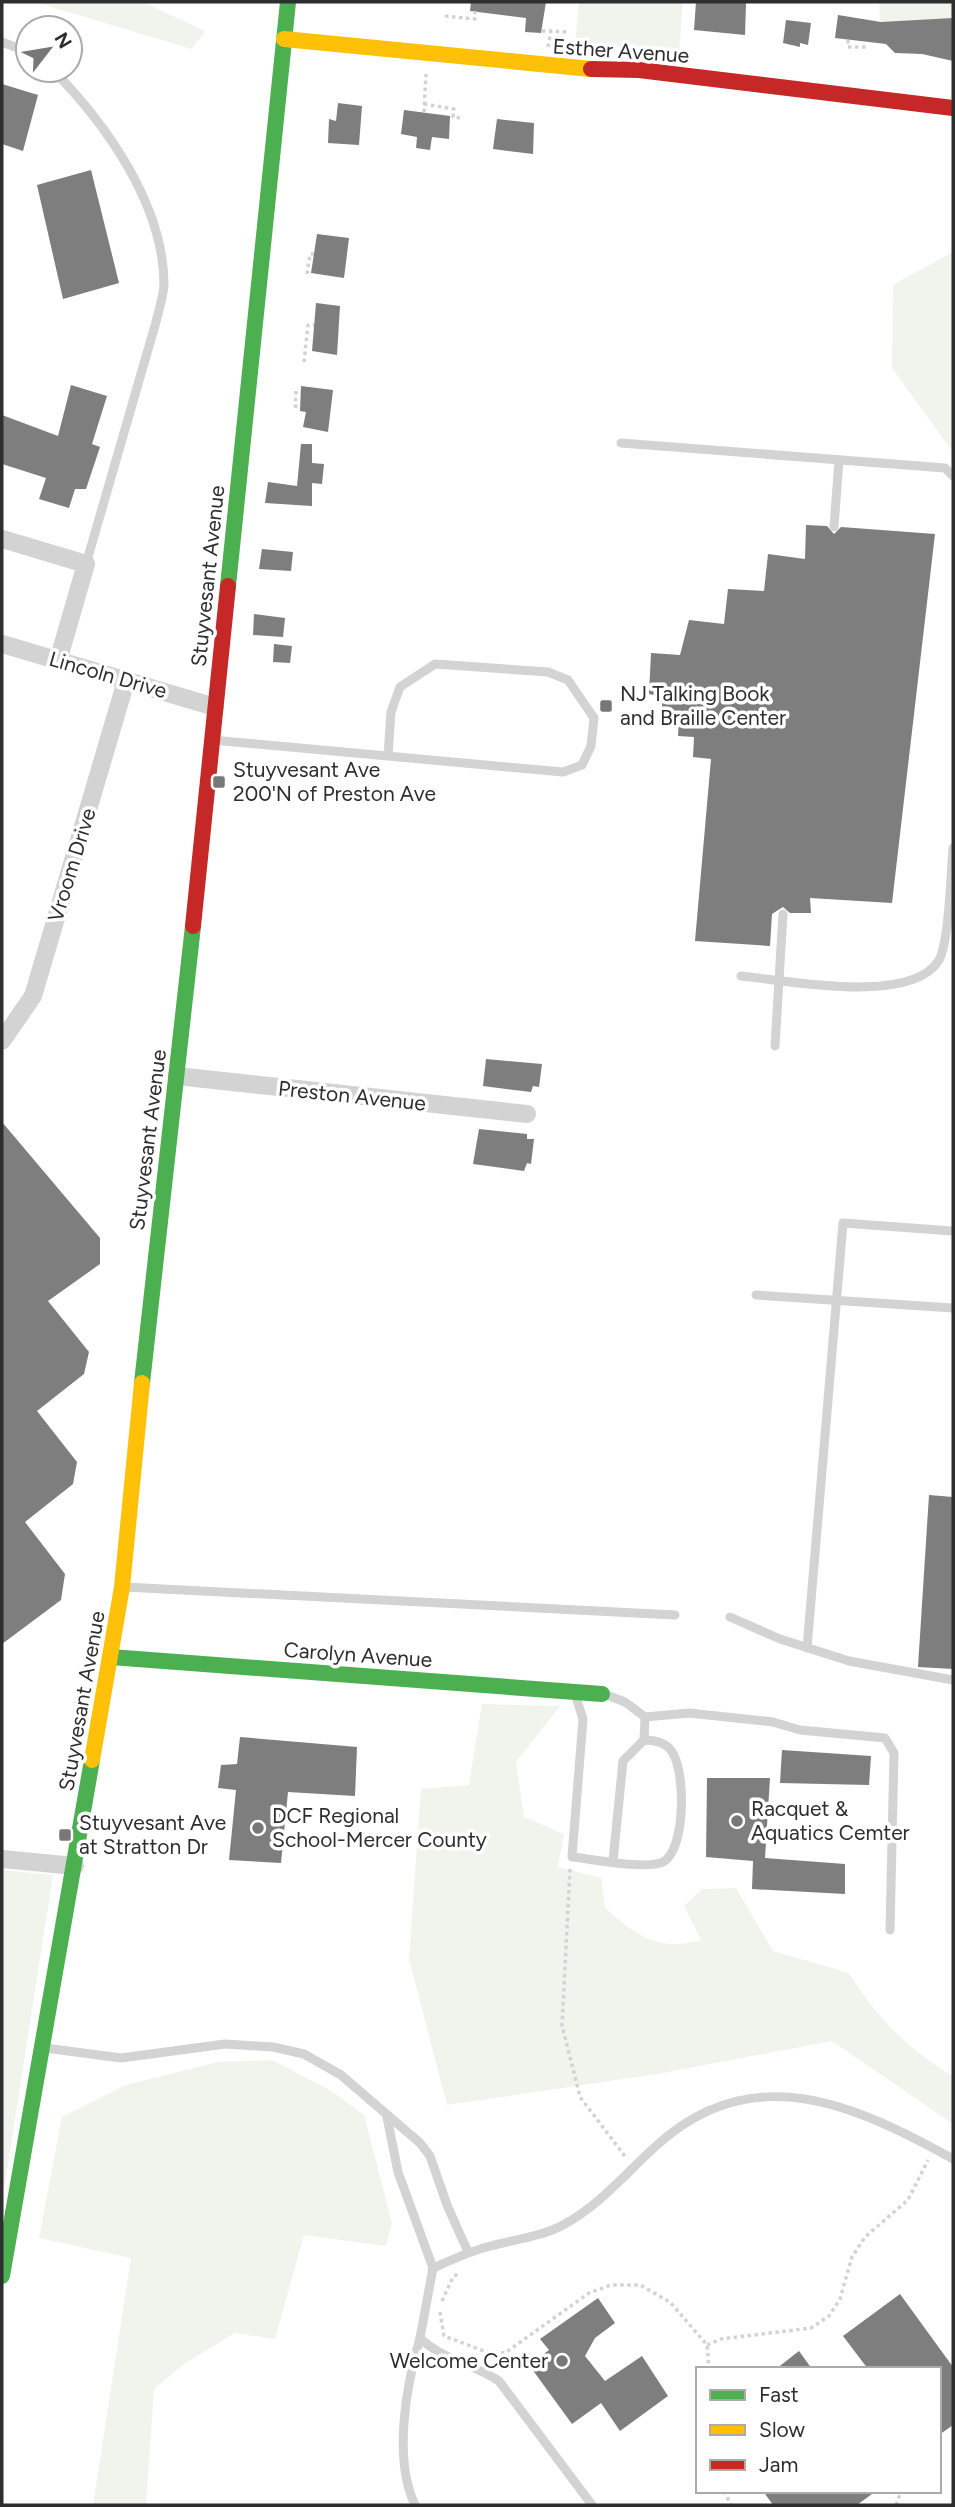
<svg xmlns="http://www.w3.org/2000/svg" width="955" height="2507" font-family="Figtree,sans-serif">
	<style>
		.green { fill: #f1f4ec }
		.building { fill: #7e7e7e }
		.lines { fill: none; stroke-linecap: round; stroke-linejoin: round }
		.path { stroke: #d3d3d3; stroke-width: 3.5; stroke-dasharray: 3.5 3.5; stroke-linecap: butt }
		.lane { stroke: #d3d3d3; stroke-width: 9 }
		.street { stroke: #d3d3d3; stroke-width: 18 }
		.fast { stroke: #4caf50; stroke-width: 16 }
		.slow { stroke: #ffc107; stroke-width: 16 }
		.jam { stroke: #c62828; stroke-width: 16 }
		.poi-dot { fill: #777; stroke: #fff; stroke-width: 2.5 }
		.labels { text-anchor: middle; stroke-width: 7; stroke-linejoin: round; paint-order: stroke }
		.street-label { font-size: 21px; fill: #2e2e2e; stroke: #fff }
		.poi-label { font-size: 21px; fill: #2e2e2e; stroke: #fff; text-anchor: start }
	</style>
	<rect width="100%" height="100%" fill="#fff"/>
	<g class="green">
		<path d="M35,2H143L205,31L192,49Z"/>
		<path d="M579,2H683L679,52L575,44Z"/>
		<path d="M879,2H953V49L881,36Z"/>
		<path d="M953,252V452L892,368L893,285Z"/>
		<path d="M482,1704L560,1706L516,1762L524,1817L564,1834L558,1867L601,1878L605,1908C637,1936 657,1952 701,1940L684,1906L702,1889L736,1888L773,1951L849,1973C875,2016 910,2051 953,2076V2124L832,2041L657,2074L447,2105L409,1959L421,1789L469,1785Z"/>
		<path d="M2,1870L53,1875L2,2203Z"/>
		<path d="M272,2060L333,2092L364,2115L392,2223L386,2246L304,2235L275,2339L235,2333L184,2364L154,2389L146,2505H93L131,2258L39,2238L62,2117L126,2085L218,2062Z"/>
	</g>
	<g class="building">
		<path d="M471,2H546L541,33L525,32L526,18L470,11Z"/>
		<path d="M696,2L746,3L745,35L694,30Z"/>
		<path d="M838,15L881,22L953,18V61L922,54L895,53L886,44L835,38Z"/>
		<path d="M786,20L811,23L808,45L800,43V47L783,43Z"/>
		<path d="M2,84L38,95L23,151L2,144Z"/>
		<path d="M338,103L362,106L359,145L328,143L329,119L336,121Z"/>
		<path d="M404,110L450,116L449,139L432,137L430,150L416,148L417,137L401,134Z"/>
		<path d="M497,119L534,123L533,154L493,149Z"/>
		<path d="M91,170L119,283L63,299L37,185Z"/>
		<path d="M317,234L349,238L344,278L311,273Z"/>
		<path d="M316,303L340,306L337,355L312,351Z"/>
		<path d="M71,385L107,396L92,444L100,447L86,489H75L69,508L39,499L46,478L2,464V415L58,436Z"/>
		<path d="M301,386L333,390L328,432L303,427L306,412L300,411Z"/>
		<path d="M301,444H312V463L324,464L322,484L312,483V506L265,503L268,482L297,486Z"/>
		<path d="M806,525L827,526L834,534L841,527L935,534L892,903L810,898L811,913H790L783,907L772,914L770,946L695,941L711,759L693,757L694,737L678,736L679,716L661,715L663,697L649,694L651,653L680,655L689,620L724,624L728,589L764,591L768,554L805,559Z"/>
		<path d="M262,549L293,552L291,571L259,569Z"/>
		<path d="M254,614L285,618L283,637L253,635Z"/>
		<path d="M274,644L292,646L290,663L273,662Z"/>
		<path d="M486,1059L542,1064L539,1087L533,1086L531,1092L483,1086Z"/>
		<path d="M2,1122L100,1238V1264L48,1301L89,1352L84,1374L37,1411L77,1462L73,1484L25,1522L65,1574L61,1600L2,1644Z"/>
		<path d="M479,1129L527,1134V1139H534L531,1164L527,1163L524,1171L473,1164Z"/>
		<path d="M929,1495L953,1497V1669L918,1667Z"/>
		<path d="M240,1737L357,1747L355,1796L288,1792L281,1863L229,1860L236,1790L218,1788L221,1765L237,1764Z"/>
		<path d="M782,1750L871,1756L869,1785L780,1783Z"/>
		<path d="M707,1778H770L765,1858L845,1864V1894L752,1889L753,1861L706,1857Z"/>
		<path d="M900,2294L953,2367V2425L939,2435V2369H868L843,2336Z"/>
		<path d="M598,2298L615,2323L595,2338L585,2356L605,2381L642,2356L668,2396L620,2431L601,2403L572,2424L529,2365L549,2350L540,2339Z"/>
		<path d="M799,2351L812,2369H776Z"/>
		<path d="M763,2491H876L857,2505H773Z"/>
	</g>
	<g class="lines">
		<g class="path">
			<path d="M445,16L475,19V11"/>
			<path d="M542,31H551"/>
			<path d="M848,40V47H866"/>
			<path d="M548,47L551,31L568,32"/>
			<path d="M424,104L454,109L453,117L462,118"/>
			<path d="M424,112L426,74"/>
			<path d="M307,274L310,254H314"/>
			<path d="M304,362L308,325H314"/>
			<path d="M296,391L295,406L300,407"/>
			<path d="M570,1869L562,2025L580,2097L627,2159"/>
			<path d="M442,2301L453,2277L459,2273"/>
			<path d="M440,2312L444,2336L484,2351L505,2353L589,2293L611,2285H640L670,2302L707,2345L709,2369"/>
			<path d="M707,2345L721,2339L811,2328L829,2316L840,2299L852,2257L865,2237L908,2200L928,2160"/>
			<path d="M724,2491L731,2505"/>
			<path d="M896,2505L901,2491"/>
		</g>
		<g class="lane">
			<path d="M2,42L28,52"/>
			<path d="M53,70C106,124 164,205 164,285C163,297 159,310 156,322L86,564"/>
			<path d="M621,443L945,468L953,476"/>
			<path d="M834,527L839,460"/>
			<path d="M212,740L563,772L582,765L591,746L594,718L568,680L548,672L435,664L400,687L391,712L388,756"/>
			<path d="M741,976C785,980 912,1006 939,960C949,942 951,872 953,848"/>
			<path d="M775,1046L783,914"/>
			<path d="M756,1295L953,1308"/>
			<path d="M124,1587L675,1615"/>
			<path d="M730,1617L780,1639L849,1661L953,1680"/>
			<path d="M807,1648L843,1223L953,1231"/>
			<path d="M575,1694L583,1719L572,1857C592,1859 646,1870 663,1862C686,1851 687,1765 669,1748C662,1741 653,1740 644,1740L623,1761L613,1861"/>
			<path d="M604,1694L625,1702L645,1717L689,1713L773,1722L800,1730L885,1738L894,1753L890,1930"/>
			<path d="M644,1740L645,1717"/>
			<path d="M45,2048L121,2058L225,2044L273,2047L304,2054L341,2075L420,2143L430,2156L447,2205L468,2252"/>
			<path d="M387,2117L398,2172L433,2268"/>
			<path d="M433,2268C451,2260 468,2252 487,2247C511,2240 541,2237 563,2225C600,2205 625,2174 656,2146C753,2057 855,2105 953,2159"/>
			<path d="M433,2268L420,2338C441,2359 474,2364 499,2381L592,2505"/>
			<path d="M415,2505C393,2459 406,2386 420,2338"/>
		</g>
		<g class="street">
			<path d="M2,539L86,564L58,661"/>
			<path d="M2,644L215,707"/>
			<path d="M2,1041L33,996L126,681"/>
			<path d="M177,1076L527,1114"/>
			<path d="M2,1859L75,1866"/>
		</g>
		<g class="fast">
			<path d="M228,586L288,2"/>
			<path d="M142,1383L193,926"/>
			<path d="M111,1657L602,1694"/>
			<path d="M2,2276L92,1760"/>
		</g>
		<g class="slow">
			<path d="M284,39L591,69"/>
			<path d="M92,1760L122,1587L142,1383"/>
		</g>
		<g class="jam">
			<path d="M591,69L639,70L953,108"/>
			<path d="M193,926L228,586"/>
		</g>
	</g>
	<g class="poi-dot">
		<rect x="599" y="699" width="14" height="14" rx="3.5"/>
		<rect x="212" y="775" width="14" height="14" rx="3.5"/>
		<circle cx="737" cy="1821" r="7"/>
		<circle cx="258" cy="1828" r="7"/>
		<rect x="58" y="1828" width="14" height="14" rx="3.5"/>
		<circle cx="562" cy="2361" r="7"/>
	</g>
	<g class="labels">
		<g class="street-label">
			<text transform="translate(621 51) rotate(4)" y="7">Esther Avenue</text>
			<text transform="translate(208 576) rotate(-84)" y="7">Stuyvesant Avenue</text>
			<text transform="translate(108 675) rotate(16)" y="7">Lincoln Drive</text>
			<text transform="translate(72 865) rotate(-73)" y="7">Vroom Drive</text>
			<text transform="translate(352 1096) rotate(6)" y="7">Preston Avenue</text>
			<text transform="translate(148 1140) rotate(-83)" y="7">Stuyvesant Avenue</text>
			<text transform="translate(358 1655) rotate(4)" y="7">Carolyn Avenue</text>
			<text transform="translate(82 1701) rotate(-80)" y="7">Stuyvesant Avenue</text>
		</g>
		<g class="poi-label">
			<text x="620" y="701">NJ Talking Book<tspan x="620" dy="24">and Braille Center</tspan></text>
			<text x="233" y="777">Stuyvesant Ave<tspan x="233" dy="24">200'N of Preston Ave</tspan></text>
			<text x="751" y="1816">Racquet &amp;<tspan x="751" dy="24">Aquatics Cemter</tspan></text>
			<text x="272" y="1823">DCF Regional<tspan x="272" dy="24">School-Mercer County</tspan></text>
			<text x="79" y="1830">Stuyvesant Ave<tspan x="79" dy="24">at Stratton Dr</tspan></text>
			<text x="548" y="2368" text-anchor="end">Welcome Center</text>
		</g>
	</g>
	<rect width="955" height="2507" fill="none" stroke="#2e2e2e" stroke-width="7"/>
	<rect x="696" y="2367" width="245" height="126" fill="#ffffff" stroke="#ababab" stroke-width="2"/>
	<rect x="710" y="2390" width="35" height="10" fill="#4caf50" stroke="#ababab" stroke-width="2"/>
	<text x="759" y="2402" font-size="21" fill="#2e2e2e">Fast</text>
	<rect x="710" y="2425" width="35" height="10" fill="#ffc107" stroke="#ababab" stroke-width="2"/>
	<text x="759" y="2437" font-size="21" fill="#2e2e2e">Slow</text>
	<rect x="710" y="2460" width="35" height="10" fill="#c62828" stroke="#ababab" stroke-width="2"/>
	<text x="759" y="2472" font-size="21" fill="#2e2e2e">Jam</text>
	<g transform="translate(49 49) rotate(59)"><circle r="33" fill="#ffffff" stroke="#ababab" stroke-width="2"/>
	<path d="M0-5L12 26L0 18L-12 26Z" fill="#777777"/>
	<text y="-10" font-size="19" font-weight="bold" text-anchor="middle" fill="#2e2e2e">N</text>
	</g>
</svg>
